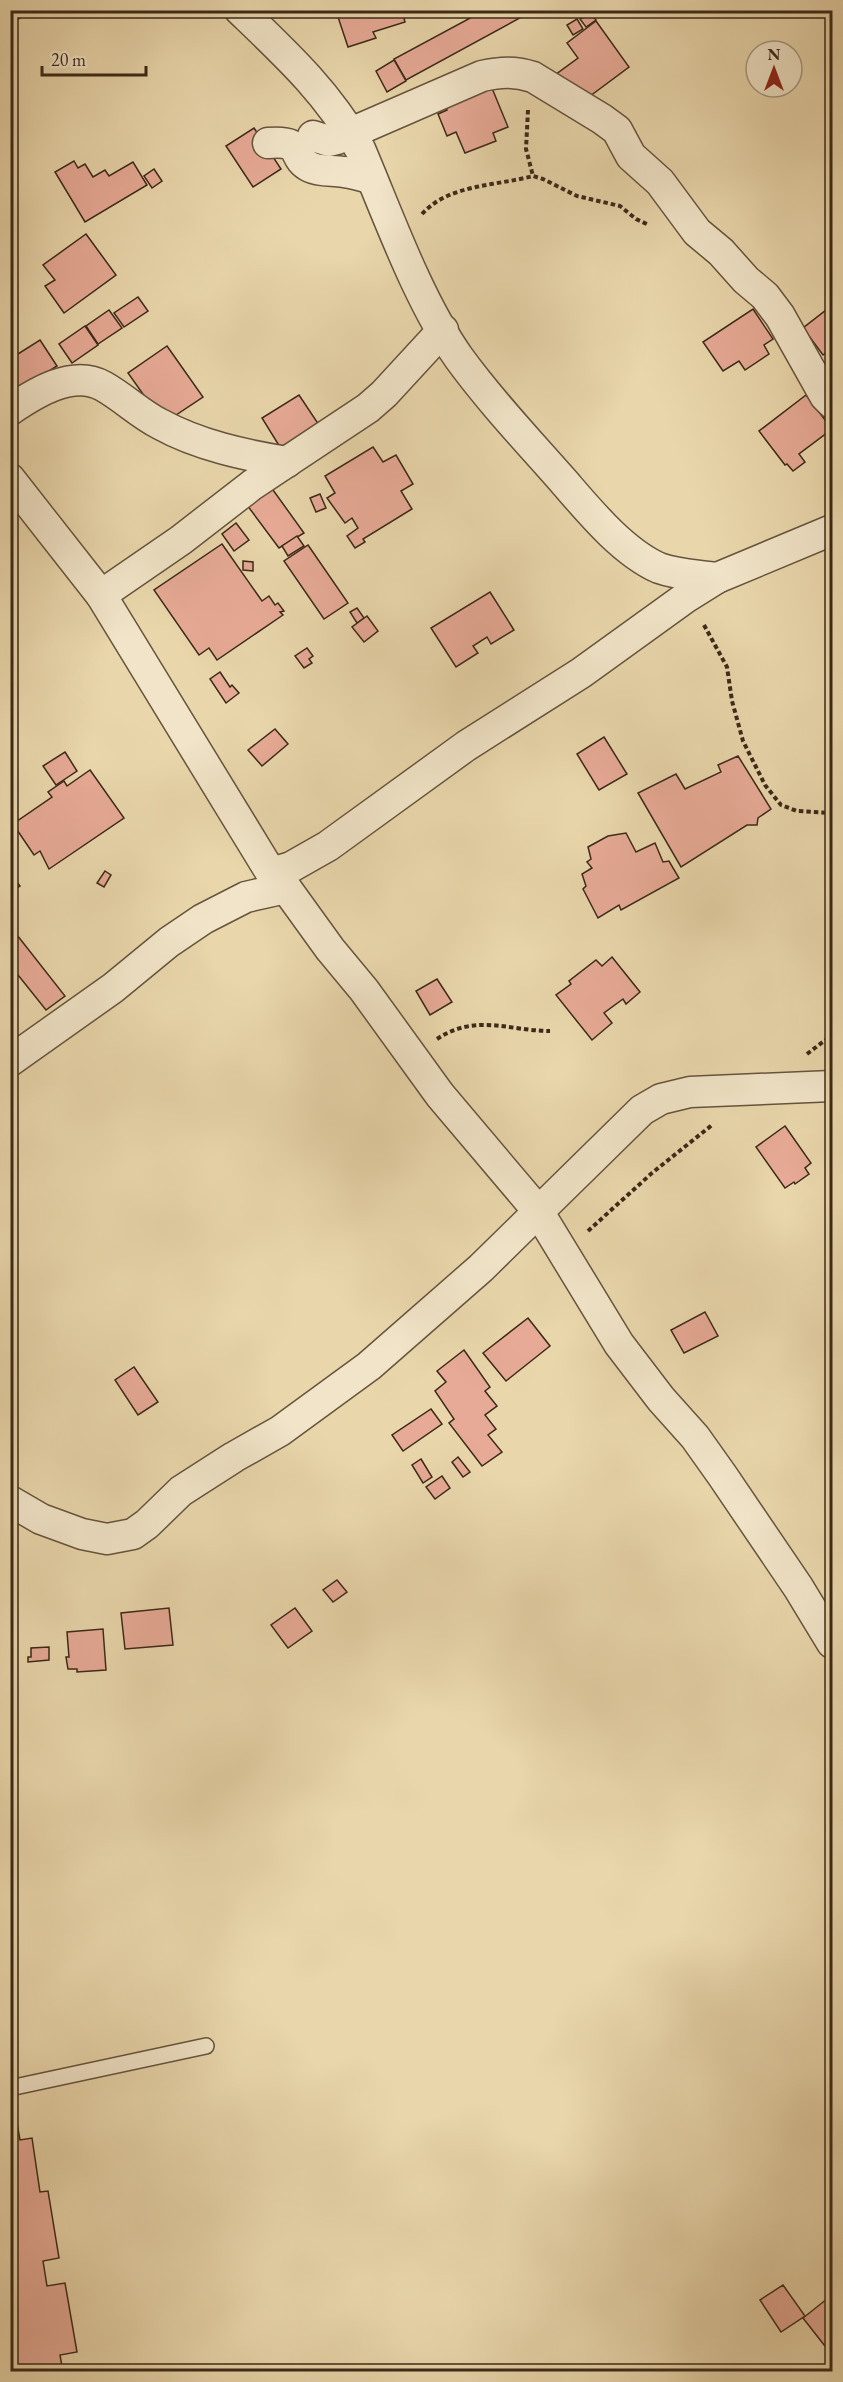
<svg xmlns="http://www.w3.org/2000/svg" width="843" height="2382" font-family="'EB Garamond',serif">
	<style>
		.building { fill: #e7aa96; stroke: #3b2918; stroke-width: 1.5 }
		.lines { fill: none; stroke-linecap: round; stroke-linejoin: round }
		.lane-casing { stroke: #66543d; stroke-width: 18 }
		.street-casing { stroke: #66543d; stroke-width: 33 }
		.path { stroke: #3b2918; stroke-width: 4; stroke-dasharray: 4.5 3; stroke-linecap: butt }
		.lane { stroke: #f1e4c8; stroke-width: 15 }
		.street { stroke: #f1e4c8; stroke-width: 30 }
	</style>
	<rect width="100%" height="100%" fill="#e9d6ab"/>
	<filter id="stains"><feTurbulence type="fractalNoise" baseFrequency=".00333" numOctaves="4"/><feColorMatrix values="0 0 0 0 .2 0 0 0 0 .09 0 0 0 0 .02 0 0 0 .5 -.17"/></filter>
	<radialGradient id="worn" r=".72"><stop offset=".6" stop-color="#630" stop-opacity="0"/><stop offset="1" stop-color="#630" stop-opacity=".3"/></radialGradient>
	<g class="building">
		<path d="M10,10H31L10,25Z"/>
		<path d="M339,10H402L405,22L373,32L376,38L348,47L336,11Z"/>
		<path d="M485,10H528L529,13L406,80L394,59Z"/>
		<path d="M591,13L596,20L586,27L580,19Z"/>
		<path d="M577,19L583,29L573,35L567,25Z"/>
		<path d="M596,21L629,67L578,105L555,75L578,58L567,43Z"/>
		<path d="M394,60L406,81L387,92L376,71Z"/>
		<path d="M487,76L508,127L493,133L496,141L465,153L456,132L447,136L438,114L447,110L441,95Z"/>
		<path d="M254,128L281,169L253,187L226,146Z"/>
		<path d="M74,161L78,168L85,164L93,177L105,170L109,176L133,162L147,185L85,222L55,172Z"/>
		<path d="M154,169L162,181L152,188L144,176Z"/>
		<path d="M86,234L116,275L64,313L45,286L55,280L43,265Z"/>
		<path d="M138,297L148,311L124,327L114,313Z"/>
		<path d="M830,307L832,311V358L827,352L823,355L803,328Z"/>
		<path d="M753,309L773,339L764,345L769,354L745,370L739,361L723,371L703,342Z"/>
		<path d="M109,310L122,328L98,344L86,326Z"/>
		<path d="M85,326L98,345L72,363L59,344Z"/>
		<path d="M40,340L57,366L10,396V359Z"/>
		<path d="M167,346L203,397L167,421L153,402L150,404L128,373Z"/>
		<path d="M299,395L321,428L283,452L262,418Z"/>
		<path d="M806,395L832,429L799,454L805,462L793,471L787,464L785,465L759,431Z"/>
		<path d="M373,447L383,462L396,455L413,484L401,491L412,509L363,539L365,542L355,548L347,536L358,528L352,518L345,523L327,498L335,493L325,476Z"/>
		<path d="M268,483L304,533L279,548L244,501Z"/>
		<path d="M320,494L326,508L316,512L310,498Z"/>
		<path d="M236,523L249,540L234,551L222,534Z"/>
		<path d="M297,536L304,546L288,556L282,546Z"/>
		<path d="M222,544L262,601L269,596L275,605L278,603L284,611L280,612L283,615L217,660L209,648L199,655L154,590Z"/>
		<path d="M308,545L348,603L324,619L284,561Z"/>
		<path d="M243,561L253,562V571L243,570Z"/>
		<path d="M490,592L514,630L491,644L487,637L473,646L478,653L456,667L431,628Z"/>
		<path d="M357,608L364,618L357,623L350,612Z"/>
		<path d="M367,616L378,631L364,642L352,627Z"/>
		<path d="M307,648L313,656L309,659L312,663L304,668L295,656Z"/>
		<path d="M220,672L230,687L232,685L239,693L226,703L210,679Z"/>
		<path d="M275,729L288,744L262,766L248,750Z"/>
		<path d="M604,737L627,774L599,790L577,754Z"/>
		<path d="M65,752L77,771L56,785L43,766Z"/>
		<path d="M738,756L771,809L758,818L757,825H747L681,867L638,793L676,774L685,789L721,772L718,765Z"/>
		<path d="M90,770L124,818L49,869L40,851L34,855L13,824L52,797L48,792L64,781L67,786Z"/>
		<path d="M626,833L636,852L655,843L663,862L669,861L679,878L621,910L619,905L598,918L583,889L586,886L582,874L592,868L587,862L591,859L588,847L608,836Z"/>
		<path d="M105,871L111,875L104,887L97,883Z"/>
		<path d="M10,873L20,886L10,892Z"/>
		<path d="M17,935L65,996L46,1010L10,965V940Z"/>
		<path d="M612,957L640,992L626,1004L623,999L604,1013L612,1023L592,1040L556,995L571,984L569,981L596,960L602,966Z"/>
		<path d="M437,979L452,1002L430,1015L416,991Z"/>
		<path d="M785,1126L811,1163L805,1168L809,1174L795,1184L794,1182L785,1188L756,1147Z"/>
		<path d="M705,1312L718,1336L684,1353L671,1330Z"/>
		<path d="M528,1318L550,1346L506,1381L483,1353Z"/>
		<path d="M464,1350L490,1387L485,1391L497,1406L485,1415L496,1429L488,1435L502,1452L482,1466L449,1423L454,1419L435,1391L446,1382L437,1371Z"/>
		<path d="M134,1367L158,1402L138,1415L115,1380Z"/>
		<path d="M431,1409L442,1424L403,1451L392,1435Z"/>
		<path d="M458,1457L470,1472L463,1477L452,1462Z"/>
		<path d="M421,1459L432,1477L423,1483L412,1465Z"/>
		<path d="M442,1476L450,1488L435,1499L426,1487Z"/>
		<path d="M337,1580L347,1592L333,1602L323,1590Z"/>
		<path d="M169,1608L173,1645L125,1649L121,1613Z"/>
		<path d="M295,1608L312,1631L288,1648L271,1625Z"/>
		<path d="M103,1629L106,1670L77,1672V1669H68L66,1657H69L67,1632Z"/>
		<path d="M49,1647V1660L28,1662V1657H31V1648Z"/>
		<path d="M17,2123L20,2140L32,2138L40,2192L48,2191L59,2258L43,2261L47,2286L65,2283L77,2352L60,2355L63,2372H10V2124Z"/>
		<path d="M783,2285L805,2316L781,2332L760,2300Z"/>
		<path d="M832,2295V2355L803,2318Z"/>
	</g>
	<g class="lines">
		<defs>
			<path id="lane" d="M10,2088L206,2046"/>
			<g id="street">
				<path d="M240,10C288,56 326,91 360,149C388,215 418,300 459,358C491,402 529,442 565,483C590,512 623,552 659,568C678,575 698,575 717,578"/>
				<path d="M313,136L329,141L337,139L482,76C500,72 515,71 533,77L602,119L617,130L631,156L660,182L697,232L721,252L746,280L765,296L780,316L825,396L832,403"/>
				<path d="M268,143C307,140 289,156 310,167C320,172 333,170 344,172C354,173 363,176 372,179"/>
				<path d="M10,410C35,393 73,369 103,386C123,397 140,414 160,424C198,445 244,455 287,462"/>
				<path d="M10,479L101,595L271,873L286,888L330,949L364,990L440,1095L538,1211L619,1344L661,1399L695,1437L722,1475L798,1587L832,1643"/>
				<path d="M101,595L181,540L252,485L368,408L384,394L443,330"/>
				<path d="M271,873L291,867L328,846L466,746L581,673L685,598L717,578L832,530"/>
				<path d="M10,1061L113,988L169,942L203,919L246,897L286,888"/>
				<path d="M10,1501L41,1519L82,1534L107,1539L133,1534L147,1524L181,1491L234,1457L280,1431L369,1366L481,1268L642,1110L661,1099L690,1092L832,1086"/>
			</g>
		</defs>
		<use href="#lane" class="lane-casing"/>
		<use href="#street" class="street-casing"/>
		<g class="path">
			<path d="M528,110L526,149L533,176"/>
			<path d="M422,214C449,184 496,186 533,176L543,179L577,196L620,206L636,219L649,225"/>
			<path d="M704,625L727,667L732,701L743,741L765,785L781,805L797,811L832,813"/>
			<path d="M437,1039C476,1013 509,1031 550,1031"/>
			<path d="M807,1054L832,1035"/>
			<path d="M588,1231L652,1173L712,1125"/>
		</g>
		<use href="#lane" class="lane"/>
		<use href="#street" class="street"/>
	</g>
	<rect width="843" height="2382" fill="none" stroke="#e9d6ab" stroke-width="36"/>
	<rect x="12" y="12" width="819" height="2358" fill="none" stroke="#3b2918" stroke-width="3"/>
	<rect x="18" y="18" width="807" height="2346" fill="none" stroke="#3b2918" stroke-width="1.5"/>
	<g transform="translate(774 69)"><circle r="28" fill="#f1e4c8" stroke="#a89982" stroke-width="1.5"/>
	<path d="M0-4.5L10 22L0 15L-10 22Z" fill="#8f2418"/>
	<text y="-9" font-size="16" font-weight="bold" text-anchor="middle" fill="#3b2918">N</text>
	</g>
	<path d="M42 66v9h104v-9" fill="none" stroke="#3b2918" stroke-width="3"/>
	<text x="51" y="66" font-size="18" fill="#3b2918" stroke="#f1e4c8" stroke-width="4.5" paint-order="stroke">20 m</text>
	<rect width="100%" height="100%" filter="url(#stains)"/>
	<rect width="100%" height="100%" fill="url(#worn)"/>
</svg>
